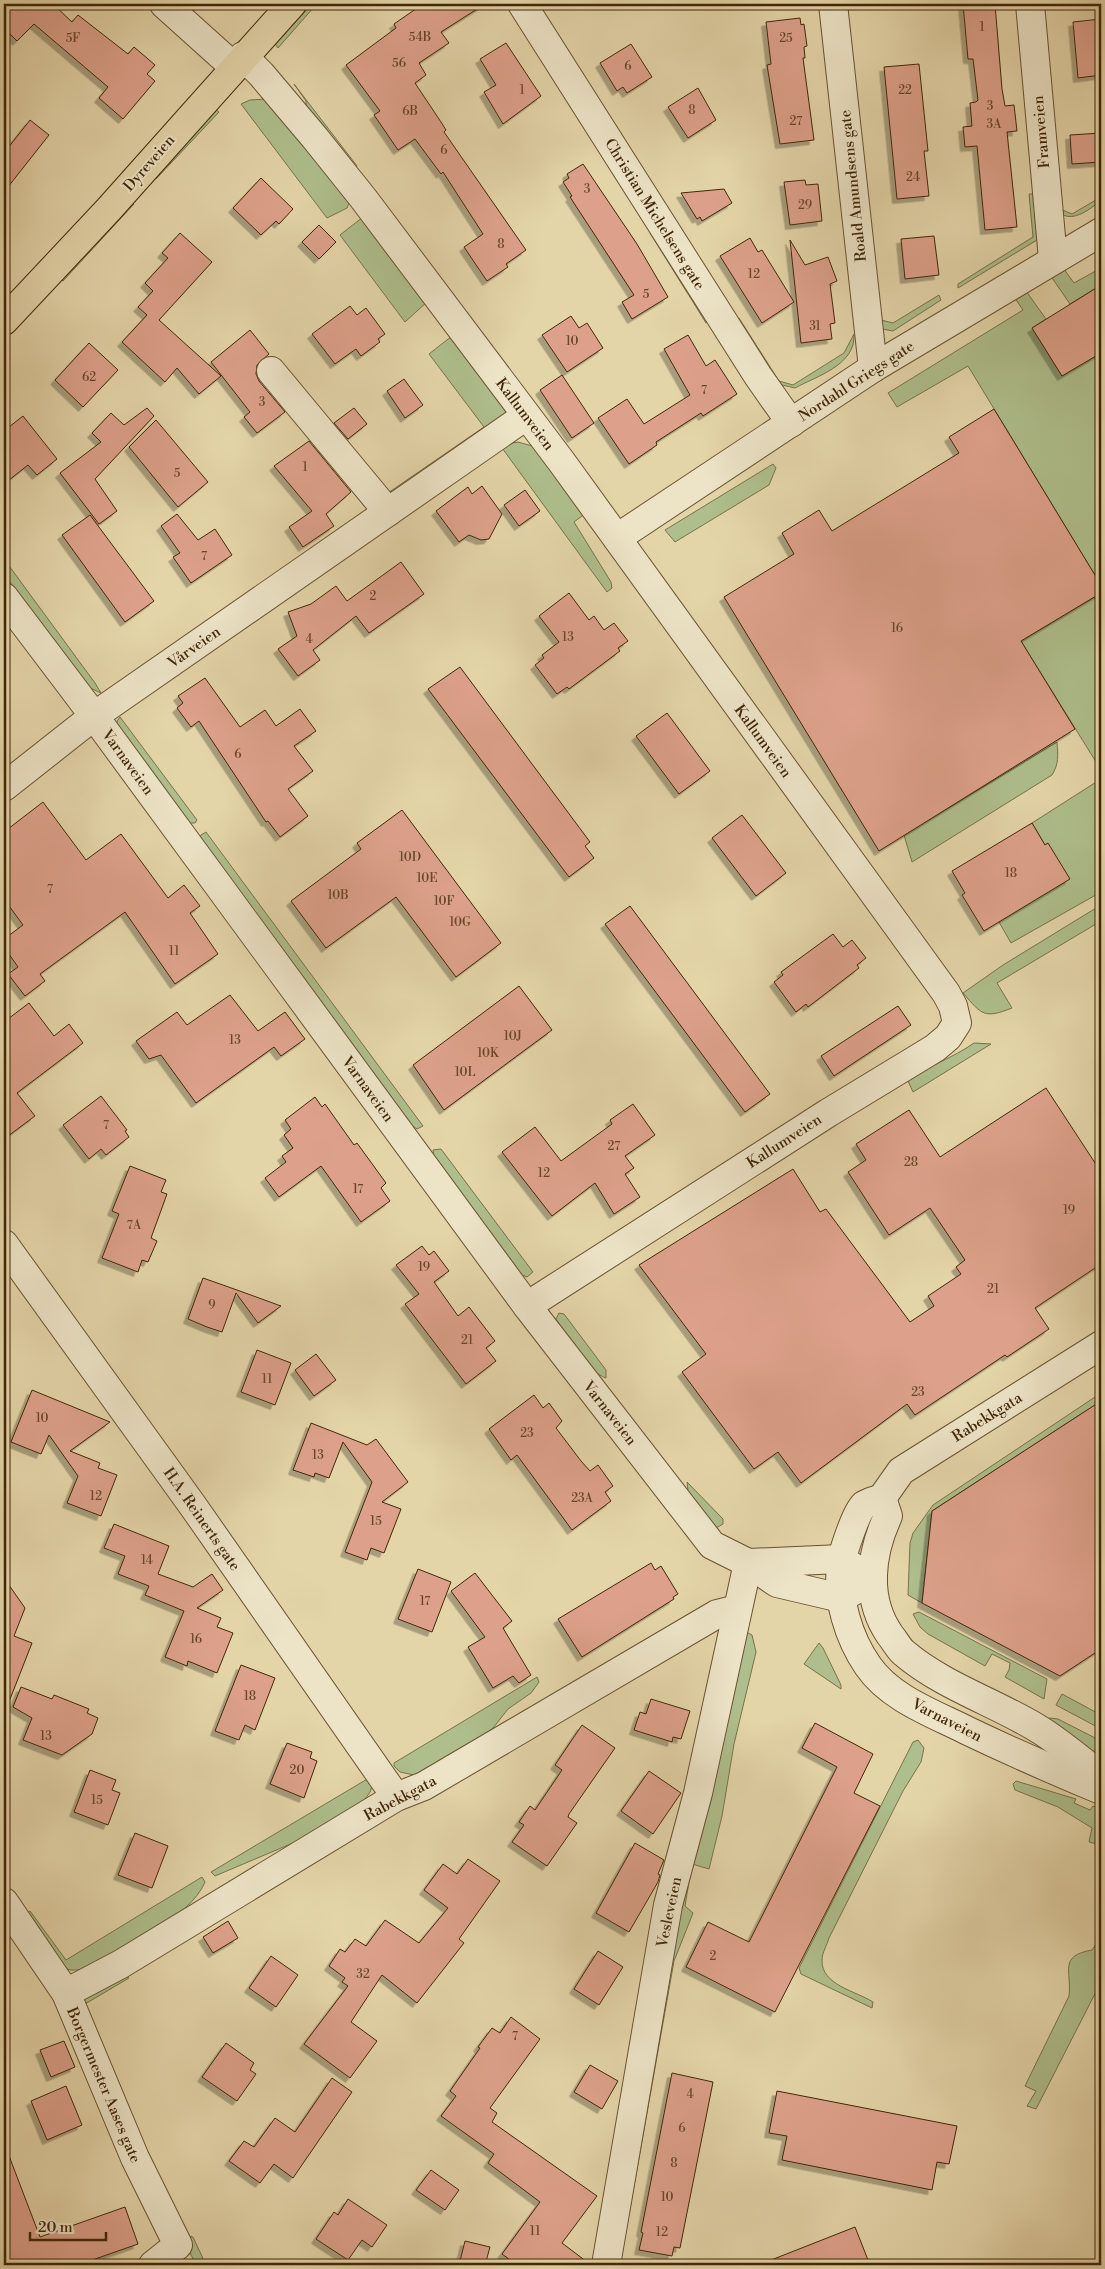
<svg xmlns="http://www.w3.org/2000/svg" width="1105" height="2269" font-family="'Libre Bodoni',serif">
	<style>
		.green { fill: #aebe8c; stroke: #78724a }
		.building { fill: #dda18b; stroke: #412708; filter: url(#shadow) }
		.lines { fill: none; stroke-linecap: round; stroke-linejoin: round }
		.minor-casing { stroke: #6a5230; stroke-width: 30 }
		.major-casing { stroke: #412708; stroke-width: 30 }
		.minor { stroke: #ede4c7; stroke-width: 28 }
		.major { stroke: #e4d5a9; stroke-width: 28 }
		.labels { text-anchor: middle; stroke-width: 4; stroke-linejoin: round; paint-order: stroke }
		.number-label { font-size: 12px; fill: #684629 }
		.street-label { font-size: 15px; fill: #412708; stroke: #ede4c7 }
	</style>
	<defs>
		<filter id="shadow"><feDropShadow dx="-4.5" dy="4.5" stdDeviation="0" flood-color="#0004"/></filter>
	</defs>
	<rect width="100%" height="100%" fill="#e4d5a9"/>
	<filter id="stains"><feTurbulence type="fractalNoise" baseFrequency=".004" numOctaves="4"/><feColorMatrix values="0 0 0 0 .2 0 0 0 0 .09 0 0 0 0 .02 0 0 0 .5 -.17"/></filter>
	<radialGradient id="worn" r=".72"><stop offset=".6" stop-color="#630" stop-opacity="0"/><stop offset="1" stop-color="#630" stop-opacity=".3"/></radialGradient>
	<g class="green">
		<path d="M312,4L314,7L278,48L275,44Z"/>
		<path d="M294,84L357,166L352,167L306,107V101Z"/>
		<path d="M266,99L351,198L347,208L327,218L241,104L250,100Z"/>
		<path d="M214,108L219,112L156,179L151,176Z"/>
		<path d="M1029,194H1035L1037,240L958,288V284L1033,237Z"/>
		<path d="M1101,197V201C1089,209 1075,222 1061,214L1060,209L1072,214Z"/>
		<path d="M130,200L134,204L63,281L59,278Z"/>
		<path d="M363,217L428,301L405,322L340,235Z"/>
		<path d="M654,231L711,320L706,323L650,233Z"/>
		<path d="M1061,265L1074,283L1101,268V285L1070,304L1048,272Z"/>
		<path d="M1021,284L1046,319L1032,328L1062,376L1098,354L1095,349L1101,345V585L968,366L897,407L888,393L1023,310L1010,291Z"/>
		<path d="M939,295L941,300L893,331L882,329L881,320L893,323Z"/>
		<path d="M739,318L779,381L793,385L844,353L854,334C856,365 817,376 795,388L778,384L735,321Z"/>
		<path d="M452,336L507,405L505,414L391,498L385,495L484,427L429,354Z"/>
		<path d="M518,442L539,448L586,513L574,522L611,582L612,588L607,592L502,448L507,444Z"/>
		<path d="M773,464L776,468L769,485L675,542L665,530Z"/>
		<path d="M4,559L95,683L101,693L88,687L4,574Z"/>
		<path d="M1101,593V770L1021,641Z"/>
		<path d="M120,717L197,820L195,823H188L118,729L117,721Z"/>
		<path d="M1057,742C1058,755 1059,764 1052,775L912,862L904,835Z"/>
		<path d="M1101,779V892L1011,943L999,922L1048,843L1045,845L1032,823Z"/>
		<path d="M206,832L423,1126L417,1129L410,1124L199,841L201,835Z"/>
		<path d="M1101,905V921L997,983L1012,1008C984,1019 982,1015 963,993L1003,965Z"/>
		<path d="M974,1043L991,1044L913,1092L908,1081C929,1065 953,1058 974,1043Z"/>
		<path d="M441,1149L533,1272L527,1277L522,1275L434,1157L433,1150Z"/>
		<path d="M559,1313L564,1314L606,1370V1378C587,1372 567,1336 556,1319Z"/>
		<path d="M1101,1393V1401L932,1511L922,1603L908,1595L910,1543L913,1533L933,1505Z"/>
		<path d="M687,1482L723,1519V1524L716,1528L689,1499Z"/>
		<path d="M919,1612L1047,1679L1044,1699L1005,1677L1009,1670L1010,1663L992,1654L985,1666L928,1634L920,1627L913,1614Z"/>
		<path d="M746,1632L752,1635L756,1652L734,1744L722,1816L709,1869L692,1864L685,1906L693,1913L674,1961L620,2265L658,2000Z"/>
		<path d="M819,1643L823,1648L841,1685V1689L804,1664Z"/>
		<path d="M537,1677L539,1682L531,1693L508,1709L493,1728L472,1746L423,1777L400,1772L394,1766V1763Z"/>
		<path d="M1062,1694L1101,1715V1729L1056,1705Z"/>
		<path d="M1050,1718L1058,1719L1101,1741V1763L1046,1719Z"/>
		<path d="M918,1740L924,1748L921,1762L903,1791L829,1938C827,1945 822,1953 822,1960C821,1985 856,1991 873,2002L872,2008L801,1974L799,1968L913,1742Z"/>
		<path d="M369,1778L374,1781L370,1792L361,1805L307,1837L215,1876L211,1872Z"/>
		<path d="M1016,1781L1076,1799L1074,1803L1090,1810L1093,1806L1101,1809V1845L1089,1842L1092,1828L1058,1807L1015,1790L1013,1784Z"/>
		<path d="M202,1877L205,1882C190,1919 118,1950 83,1970H70L62,1967L27,1913L30,1911L66,1960Z"/>
		<path d="M1101,1937V1982L1036,2109L1027,2106L1036,2091L1025,2086L1069,1996C1072,1971 1058,1956 1092,1950Z"/>
		<path d="M123,1975L129,1978L85,2004L145,2154L189,2236L193,2237L206,2265H196L140,2152L82,1999Z"/>
	</g>
	<g class="building">
		<path d="M4,4H53L72,22L78,15L128,54L134,47L155,65L147,74L155,81L123,119L99,98L108,87L34,24L17,41L4,28Z"/>
		<path d="M423,4H485L441,32L449,43L419,63L426,75L415,83L441,122L446,130L444,132L526,250L506,264L508,267L487,281L464,247L483,234L443,172L441,174L415,139L398,150L374,115L380,111L346,65L396,28L394,24Z"/>
		<path d="M963,4H995L1002,89L1005,106L1014,105L1017,131L1007,132L1017,227L985,230L977,146L965,147L963,127L972,126L970,103L976,102L978,100L973,59H968Z"/>
		<path d="M800,18L801,25L804,24L807,46L804,47L805,58H803L814,140L780,144L767,65L771,64L766,22Z"/>
		<path d="M1101,19V75L1078,78L1073,22Z"/>
		<path d="M506,43L541,96L503,124L484,92L496,85L480,59Z"/>
		<path d="M631,44L652,77L627,93L623,87L617,91L600,63Z"/>
		<path d="M919,64L928,151H924L929,196L897,199L884,67Z"/>
		<path d="M698,88L716,120L688,138L668,107Z"/>
		<path d="M30,120L49,135L4,192V153Z"/>
		<path d="M1101,133V162L1072,164L1070,135Z"/>
		<path d="M583,164L637,244L668,297L632,319L622,302L634,295L570,197L572,196L563,182L569,178L567,174Z"/>
		<path d="M261,178L293,209L279,224L276,221L261,235L233,208Z"/>
		<path d="M805,180L806,185L818,184L822,221L790,225L784,182Z"/>
		<path d="M724,189L732,203L702,221L700,217L697,219L681,193Z"/>
		<path d="M319,225L336,242L319,259L302,242Z"/>
		<path d="M180,233L212,262L159,320L221,376L199,394L177,368L165,382L122,342L147,315L138,307L153,291L145,283L168,258L162,253Z"/>
		<path d="M934,236L939,275L905,279L901,239Z"/>
		<path d="M750,238L758,252L762,250L794,302L762,323L720,256Z"/>
		<path d="M790,240L805,265L828,257L837,281L830,284L835,323L830,324L832,339L801,343Z"/>
		<path d="M1101,285V353L1062,376L1032,328Z"/>
		<path d="M350,306L357,315L366,308L385,334L378,339L380,342L361,356L356,349L335,364L312,334Z"/>
		<path d="M571,316L579,328L587,323L603,348L567,372L542,335Z"/>
		<path d="M250,330L269,354L257,365L256,374L259,381L285,412L257,433L244,417L250,412L211,362Z"/>
		<path d="M688,335L706,366L715,360L737,394L703,416L701,413L656,442L657,445L629,464L598,418L627,399L644,424L690,395L664,349Z"/>
		<path d="M89,343L118,370L83,407L55,380Z"/>
		<path d="M562,375L594,423L572,438L540,390Z"/>
		<path d="M404,379L423,405L405,418L387,391Z"/>
		<path d="M147,408L154,416L95,479L117,511L99,524L60,473L101,442L92,433L111,413L124,425Z"/>
		<path d="M354,408L367,424L348,439L334,423Z"/>
		<path d="M994,409L1101,585V593L1021,641L1075,729L879,851L724,597L794,554L782,533L819,510L832,531L959,453L949,437Z"/>
		<path d="M23,416L57,459L37,475L28,465L4,484V431Z"/>
		<path d="M156,420L208,482L178,507L129,447Z"/>
		<path d="M309,441L351,492L326,514L334,526L303,547L289,527L312,511L274,466Z"/>
		<path d="M482,486L502,514L489,539L481,540L469,535L459,542L436,511L468,487L472,494Z"/>
		<path d="M525,490L540,511L519,526L504,505Z"/>
		<path d="M177,514L198,540L215,529L232,555L191,583L173,557L180,553L161,526Z"/>
		<path d="M90,515L154,601L125,622L62,535Z"/>
		<path d="M401,562L424,594L369,633L356,616L313,650L320,660L298,676L278,649L297,636L288,612L311,604L336,586L347,601Z"/>
		<path d="M569,593L589,620L594,616L604,630L614,623L628,641L618,648L620,651L569,689L567,687L557,694L535,665L544,658L542,655L559,642L539,616Z"/>
		<path d="M460,667L590,842L585,846L594,858L569,877L428,689Z"/>
		<path d="M205,678L240,727L265,710L276,726L300,709L316,731L294,746L313,771L288,789L308,816L280,837L268,821L266,822L199,721L191,727L177,708L183,703L178,696Z"/>
		<path d="M667,713L710,771L679,794L636,736Z"/>
		<path d="M43,802L86,860L121,834L168,898L184,885L200,906L190,913L218,954L175,984L125,912L40,974L45,981L25,996L8,974L18,967L4,947V939L23,925L4,899V832Z"/>
		<path d="M402,810L501,943L456,977L396,897L326,948L291,901L361,849L357,843Z"/>
		<path d="M742,815L786,873L756,896L712,838Z"/>
		<path d="M1032,823L1045,845L1048,843L1070,879L984,931L962,895L965,893L952,871Z"/>
		<path d="M630,906L770,1094L745,1112L605,924Z"/>
		<path d="M833,934L843,947L852,940L866,958L857,965L859,968L808,1007L806,1004L796,1012L774,982L783,975L781,972Z"/>
		<path d="M519,986L552,1030L444,1110L413,1065Z"/>
		<path d="M230,995L258,1031L285,1012L305,1039L281,1056L274,1047L196,1103L161,1055L149,1059L136,1041L177,1012L187,1025Z"/>
		<path d="M29,1003L54,1036L69,1024L83,1043L17,1093L35,1116L4,1139V1022Z"/>
		<path d="M898,1006L911,1025L834,1076L821,1056Z"/>
		<path d="M1046,1088L1101,1172V1264L1035,1308L1049,1329L1007,1357L1005,1355L915,1415L907,1404L801,1483L778,1452L754,1469L682,1372L706,1354L639,1265L793,1169L820,1212L826,1209L910,1322L934,1306L928,1296L961,1274L956,1267L965,1260L930,1208L889,1235L848,1172L866,1160L856,1144L909,1110L940,1157Z"/>
		<path d="M101,1096L127,1130L125,1131L129,1137L106,1155L101,1149L89,1159L63,1125Z"/>
		<path d="M315,1097L322,1107L325,1104L354,1145L357,1143L386,1183L381,1188L390,1201L361,1222L321,1166L279,1197L265,1178L286,1162L282,1156L293,1148L284,1135L291,1129L285,1120Z"/>
		<path d="M633,1104L655,1135L625,1156L634,1168L625,1174L640,1197L614,1214L595,1183L552,1216L502,1152L535,1127L561,1161L612,1124L610,1120Z"/>
		<path d="M130,1166L166,1180L161,1192L167,1194L151,1238L157,1241L148,1262L142,1260L138,1272L102,1258L119,1214L112,1211Z"/>
		<path d="M422,1246L429,1255L434,1251L449,1271L434,1282L458,1316L469,1307L495,1341L486,1348L496,1361L466,1384L405,1304L419,1294L396,1265Z"/>
		<path d="M203,1278L237,1290L281,1306L258,1323L236,1293L222,1332L207,1327L188,1319Z"/>
		<path d="M257,1350L291,1363L275,1405L241,1392Z"/>
		<path d="M316,1354L336,1380L314,1396L295,1370Z"/>
		<path d="M32,1390L110,1422L70,1451L100,1463L98,1468L117,1475L101,1516L67,1503L78,1476L49,1435L41,1454L11,1442Z"/>
		<path d="M534,1395L543,1408L549,1403L562,1421L556,1428L581,1461L590,1471L598,1465L613,1486L605,1492L611,1501L572,1530L517,1455L511,1460L489,1429Z"/>
		<path d="M1101,1401V1649L1060,1676L922,1603L932,1511Z"/>
		<path d="M311,1423L367,1445L376,1439L408,1482L382,1502L401,1509L384,1553L371,1548L367,1560L345,1552L372,1482L343,1442L329,1478L315,1473L314,1477L293,1470Z"/>
		<path d="M114,1524L169,1546L158,1574L193,1587L212,1574L223,1590L197,1608L221,1618L217,1627L233,1633L217,1673L188,1661L187,1666L165,1657L184,1611L145,1595L149,1586L118,1574L125,1556L104,1548Z"/>
		<path d="M651,1563L655,1570L661,1566L678,1594L673,1597L674,1599L582,1657L558,1619Z"/>
		<path d="M418,1569L451,1582L432,1632L398,1619Z"/>
		<path d="M475,1573L512,1621L503,1628L531,1675L519,1683L513,1676L493,1688L468,1647L485,1637L451,1591Z"/>
		<path d="M4,1578L25,1608L14,1636L32,1643L5,1712Z"/>
		<path d="M241,1665L275,1678L255,1730L245,1725L239,1740L215,1731Z"/>
		<path d="M21,1687L52,1699L54,1695L89,1709L87,1713L98,1718L92,1734L62,1755L23,1740L32,1718L13,1707Z"/>
		<path d="M651,1699L690,1711L681,1739L673,1737L672,1742L634,1730L640,1712L646,1714Z"/>
		<path d="M815,1723L873,1754L854,1793L880,1806L775,2012L686,1967L708,1922L749,1942L837,1767L802,1748Z"/>
		<path d="M582,1725L615,1748L569,1814L568,1817L577,1823L547,1866L512,1842L524,1825L519,1822L530,1806L535,1810L562,1770L555,1765Z"/>
		<path d="M287,1743L312,1752L310,1758L317,1761L304,1798L270,1784Z"/>
		<path d="M90,1770L116,1780L112,1790L120,1793L108,1825L74,1812Z"/>
		<path d="M649,1771L681,1793L653,1834L621,1811Z"/>
		<path d="M135,1833L168,1846L152,1888L118,1875Z"/>
		<path d="M635,1843L664,1860L658,1874L660,1875L658,1882L629,1932L596,1913Z"/>
		<path d="M468,1859L500,1881L459,1939L464,1943L417,2003L382,1975L351,2022L377,2041L350,2078L304,2044L348,1986L342,1982L345,1978L329,1966L340,1949L345,1952L355,1939L366,1946L385,1920L419,1943L448,1908L424,1890L443,1864L457,1874Z"/>
		<path d="M228,1921L238,1938L213,1953L203,1937Z"/>
		<path d="M598,1951L623,1967L599,2005L574,1989Z"/>
		<path d="M271,1956L298,1975L276,2007L249,1988Z"/>
		<path d="M511,2017L540,2039L490,2108L497,2113L492,2122L597,2196L562,2243L591,2265H517L502,2254L540,2202L488,2163L494,2154L441,2116L456,2096L450,2091L480,2048L478,2047L492,2028L500,2033Z"/>
		<path d="M64,2041L75,2067L51,2077L40,2050Z"/>
		<path d="M226,2043L254,2063L250,2070L256,2074L237,2101L202,2077Z"/>
		<path d="M590,2065L618,2081L602,2109L574,2092Z"/>
		<path d="M672,2073L713,2082L680,2248L674,2247L672,2256L639,2250L643,2233L641,2232Z"/>
		<path d="M332,2078L352,2092L293,2178L274,2164L260,2183L229,2161L244,2141L254,2147L275,2118L295,2132Z"/>
		<path d="M66,2086L82,2125L47,2140L31,2101Z"/>
		<path d="M777,2091L957,2126L949,2164L937,2162L932,2190L782,2160L787,2136L769,2133Z"/>
		<path d="M4,2148H6L40,2237L125,2207L138,2244L78,2265H4Z"/>
		<path d="M431,2170L459,2190L445,2210L416,2190Z"/>
		<path d="M348,2199L387,2225L372,2247L362,2240L348,2260L316,2239L334,2212L338,2215Z"/>
		<path d="M855,2227L870,2265H761V2264Z"/>
		<path d="M465,2241L490,2247L485,2265H459Z"/>
	</g>
	<g class="lines">
		<defs>
			<g id="minor">
				<path d="M164,4L234,67"/>
				<path d="M522,4L758,376L791,423"/>
				<path d="M833,4L873,368"/>
				<path d="M1030,4L1053,259"/>
				<path d="M243,56L261,74L315,138L363,198L561,461L946,993L953,1006L957,1023L948,1037L935,1048L828,1113L527,1306"/>
				<path d="M271,371L388,512"/>
				<path d="M617,538L873,368L1101,232"/>
				<path d="M4,597L94,716L527,1306L712,1545L748,1563L777,1583L841,1598L873,1580L841,1559L748,1563"/>
				<path d="M4,787L94,716L526,416"/>
				<path d="M4,1244L193,1506L396,1797"/>
				<path d="M882,1498C877,1500 868,1502 864,1505C856,1512 842,1554 841,1565C837,1599 848,1637 868,1666C890,1698 932,1713 966,1730C1010,1751 1055,1771 1101,1790"/>
				<path d="M882,1498L888,1516C870,1555 865,1599 890,1635C895,1641 899,1649 904,1653C943,1686 994,1702 1037,1728C1060,1742 1081,1760 1101,1776"/>
				<path d="M882,1498L901,1471L1101,1345"/>
				<path d="M4,1902L66,1993L135,2158L178,2245L153,2265"/>
				<path d="M66,1993L121,1964L396,1797L424,1786L717,1614L737,1609"/>
				<path d="M606,2265L668,1905L698,1793L748,1563"/>
			</g>
			<path id="major" d="M4,321L109,209L292,4"/>
		</defs>
		<use href="#minor" class="minor-casing"/>
		<use href="#major" class="major-casing"/>
		<use href="#minor" class="minor"/>
		<use href="#major" class="major"/>
	</g>
	<g class="labels">
		<g class="number-label">
			<text x="982" y="31">1</text>
			<text x="420" y="41">54B</text>
			<text x="73" y="42">5F</text>
			<text x="786" y="42">25</text>
			<text x="399" y="67">56</text>
			<text x="628" y="70">6</text>
			<text x="522" y="94">1</text>
			<text x="905" y="94">22</text>
			<text x="990" y="110">3</text>
			<text x="692" y="114">8</text>
			<text x="410" y="115">6B</text>
			<text x="796" y="125">27</text>
			<text x="994" y="128">3A</text>
			<text x="444" y="154">6</text>
			<text x="913" y="181">24</text>
			<text x="587" y="193">3</text>
			<text x="805" y="209">29</text>
			<text x="501" y="248">8</text>
			<text x="754" y="278">12</text>
			<text x="646" y="298">5</text>
			<text x="815" y="330">31</text>
			<text x="572" y="345">10</text>
			<text x="89" y="381">62</text>
			<text x="704" y="394">7</text>
			<text x="262" y="406">3</text>
			<text x="305" y="471">1</text>
			<text x="177" y="477">5</text>
			<text x="204" y="560">7</text>
			<text x="373" y="600">2</text>
			<text x="897" y="632">16</text>
			<text x="568" y="641">13</text>
			<text x="309" y="643">4</text>
			<text x="238" y="758">6</text>
			<text x="410" y="861">10D</text>
			<text x="1011" y="877">18</text>
			<text x="427" y="882">10E</text>
			<text x="50" y="893">7</text>
			<text x="338" y="899">10B</text>
			<text x="444" y="905">10F</text>
			<text x="460" y="926">10G</text>
			<text x="174" y="955">11</text>
			<text x="513" y="1040">10J</text>
			<text x="235" y="1044">13</text>
			<text x="488" y="1057">10K</text>
			<text x="465" y="1076">10L</text>
			<text x="106" y="1129">7</text>
			<text x="614" y="1150">27</text>
			<text x="911" y="1166">28</text>
			<text x="544" y="1177">12</text>
			<text x="358" y="1193">17</text>
			<text x="1069" y="1214">19</text>
			<text x="134" y="1229">7A</text>
			<text x="424" y="1271">19</text>
			<text x="993" y="1293">21</text>
			<text x="212" y="1309">9</text>
			<text x="467" y="1344">21</text>
			<text x="267" y="1383">11</text>
			<text x="918" y="1396">23</text>
			<text x="42" y="1422">10</text>
			<text x="527" y="1437">23</text>
			<text x="318" y="1459">13</text>
			<text x="96" y="1500">12</text>
			<text x="582" y="1502">23A</text>
			<text x="376" y="1525">15</text>
			<text x="147" y="1564">14</text>
			<text x="425" y="1605">17</text>
			<text x="196" y="1643">16</text>
			<text x="250" y="1700">18</text>
			<text x="46" y="1740">13</text>
			<text x="297" y="1774">20</text>
			<text x="97" y="1804">15</text>
			<text x="713" y="1960">2</text>
			<text x="363" y="1978">32</text>
			<text x="515" y="2040">7</text>
			<text x="690" y="2098">4</text>
			<text x="682" y="2132">6</text>
			<text x="674" y="2167">8</text>
			<text x="667" y="2201">10</text>
			<text x="535" y="2235">11</text>
			<text x="662" y="2236">12</text>
		</g>
		<g class="street-label">
			<text transform="translate(1041 132) rotate(-95)" y="5">Framveien</text>
			<text transform="translate(149 163) rotate(-49)" y="5">Dyreveien</text>
			<text transform="translate(853 186) rotate(-96)" y="5">Roald Amundsens gate</text>
			<text transform="translate(655 214) rotate(58)" y="5">Christian Michelsens gate</text>
			<text transform="translate(856 381) rotate(-33)" y="5">Nordahl Griegs gate</text>
			<text transform="translate(525 414) rotate(53)" y="5">Kallumveien</text>
			<text transform="translate(194 647) rotate(-35)" y="5">Vårveien</text>
			<text transform="translate(763 741) rotate(54)" y="5">Kallumveien</text>
			<text transform="translate(128 762) rotate(54)" y="5">Varnaveien</text>
			<text transform="translate(368 1089) rotate(54)" y="5">Varnaveien</text>
			<text transform="translate(784 1141) rotate(-33)" y="5">Kallumveien</text>
			<text transform="translate(610 1413) rotate(52)" y="5">Varnaveien</text>
			<text transform="translate(987 1417) rotate(-32)" y="5">Rabekkgata</text>
			<text transform="translate(202 1519) rotate(55)" y="5">H.A. Reinerts gate</text>
			<text transform="translate(947 1720) rotate(27)" y="5">Varnaveien</text>
			<text transform="translate(400 1798) rotate(-28)" y="5">Rabekkgata</text>
			<text transform="translate(669 1912) rotate(-78)" y="5">Vesleveien</text>
			<text transform="translate(104 2085) rotate(67)" y="5">Borgermester Aases gate</text>
		</g>
	</g>
	<rect width="1105" height="2269" fill="none" stroke="#e4d5a9" stroke-width="20"/>
	<rect x="5" y="5" width="1095" height="2259" fill="none" stroke="#412708" stroke-width="2.5"/>
	<rect x="10" y="10" width="1085" height="2249" fill="none" stroke="#412708"/>
	<path d="M30 2232v8h76v-8" fill="none" stroke="#412708" stroke-width="2.5"/>
	<text x="38" y="2232" font-size="15" fill="#412708" stroke="#ede4c7" stroke-width="4" paint-order="stroke">20 m</text>
	<rect width="100%" height="100%" filter="url(#stains)"/>
	<rect width="100%" height="100%" fill="url(#worn)"/>
</svg>
